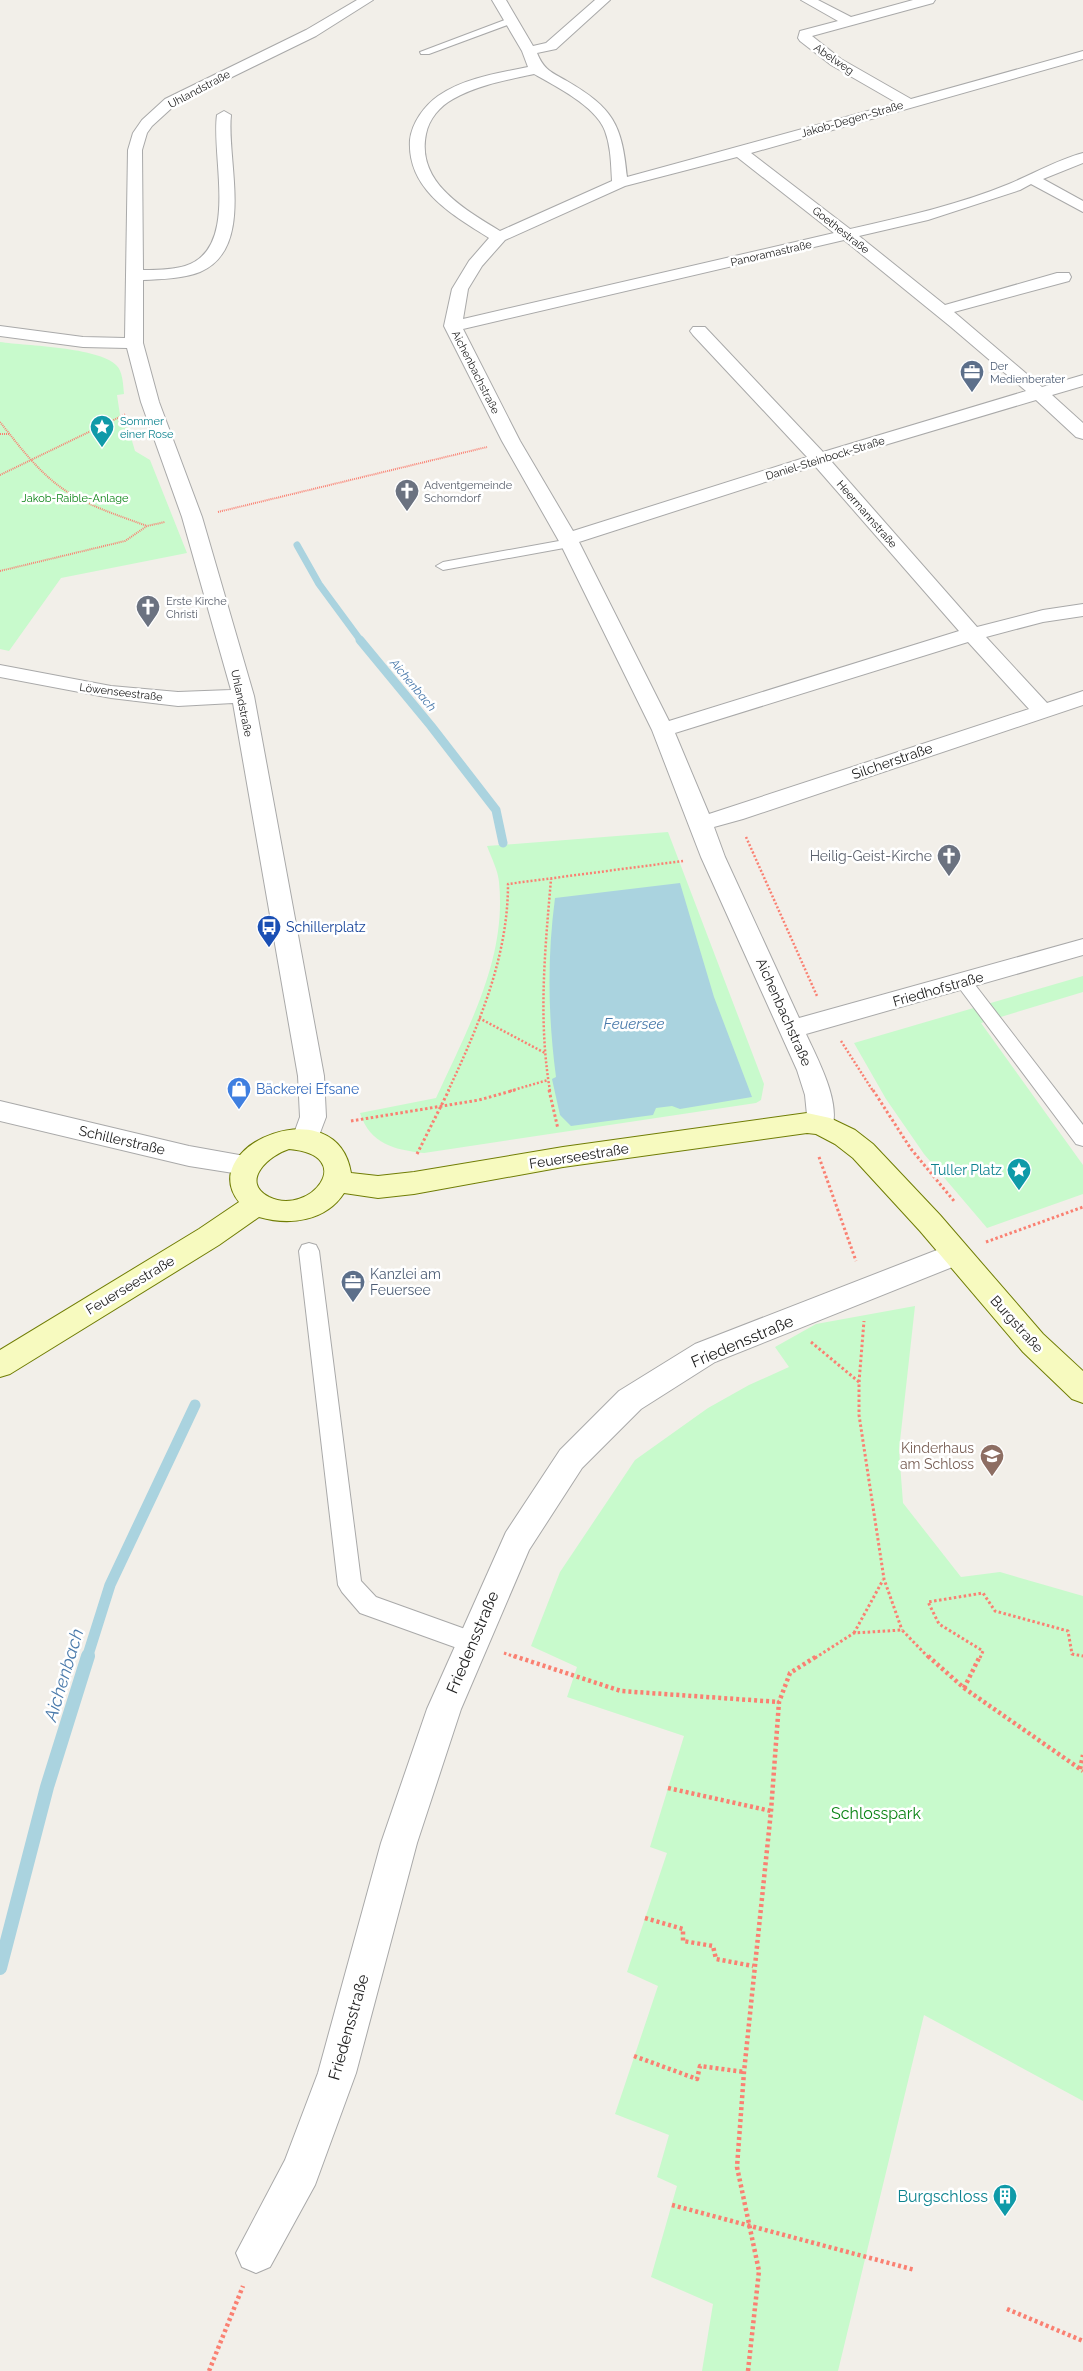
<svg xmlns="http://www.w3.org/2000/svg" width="1083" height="2371" font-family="Raleway,sans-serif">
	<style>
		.park { fill: #c8facc }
		.water { fill: #aad3df }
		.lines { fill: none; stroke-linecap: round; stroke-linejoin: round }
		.stream-far3 { stroke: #aad3df; stroke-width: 7 }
		.stream-far2 { stroke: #aad3df; stroke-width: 9 }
		.stream-far1 { stroke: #aad3df; stroke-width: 11 }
		.stream { stroke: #aad3df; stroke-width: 14 }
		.service-casing { stroke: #a9a9a9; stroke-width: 2 }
		.minor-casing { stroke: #a9a9a9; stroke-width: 2 }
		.secondary-casing { stroke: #707d05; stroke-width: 2 }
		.path-far3 { stroke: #fa8072; stroke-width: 2; stroke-dasharray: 1 1; stroke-linecap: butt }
		.path-far2 { stroke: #fa8072; stroke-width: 2.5; stroke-dasharray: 2 2; stroke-linecap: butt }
		.path-far1 { stroke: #fa8072; stroke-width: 3; stroke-dasharray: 2.5 2.5; stroke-linecap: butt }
		.path { stroke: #fa8072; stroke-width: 4.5; stroke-dasharray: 3 3; stroke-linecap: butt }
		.service { fill: #fff; fill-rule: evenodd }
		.minor { fill: #fff; fill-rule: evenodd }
		.secondary { fill: #f7fabf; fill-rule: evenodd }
		.labels { text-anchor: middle; stroke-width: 5; stroke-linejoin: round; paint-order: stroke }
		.far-street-label { font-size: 11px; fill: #222; stroke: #fff }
		.far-service-label { font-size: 11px; fill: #4e5e75; stroke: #fff; text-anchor: start }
		.far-culture-label { font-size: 11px; fill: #0d838f; stroke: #fff; text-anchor: start }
		.far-worship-label { font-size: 11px; fill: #5b616d; stroke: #fff; text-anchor: start }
		.far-park-label { font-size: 11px; fill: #0c8416; stroke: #fff }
		.far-water-label { font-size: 12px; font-style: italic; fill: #4a7aab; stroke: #fff }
		.street-label { font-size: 14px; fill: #222; stroke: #fff }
		.worship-label { font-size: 14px; fill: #5b616d; stroke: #fff; text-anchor: end }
		.transit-label { font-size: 14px; fill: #164399; stroke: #fff; text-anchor: start }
		.shop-label { font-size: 14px; fill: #366cbe; stroke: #fff; text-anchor: start }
		.culture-label { font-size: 14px; fill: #0d838f; stroke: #fff; text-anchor: end }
		.service-label { font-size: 14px; fill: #4e5e75; stroke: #fff; text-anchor: start }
		.education-label { font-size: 14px; fill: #785e54; stroke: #fff; text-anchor: end }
		.water-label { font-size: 15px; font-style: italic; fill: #4a7aab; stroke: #fff }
		.near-street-label { font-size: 16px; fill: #222; stroke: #fff }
		.near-park-label { font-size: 16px; fill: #0c8416; stroke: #fff }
		.near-culture-label { font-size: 16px; fill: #0d838f; stroke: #fff; text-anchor: end }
		.near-water-label { font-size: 18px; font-style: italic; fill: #4a7aab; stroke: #fff }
	</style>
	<rect width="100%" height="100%" fill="#f2efe9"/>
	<g class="park">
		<path d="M0,342C27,346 98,347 116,365C123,371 123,385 124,394L117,395L120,415L125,417L135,451L150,460L187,553L61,578L9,651L0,649Z"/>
		<path d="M668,832L764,1084L761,1100L756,1103L424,1153C395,1150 370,1144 360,1113L436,1098C467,1030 507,959 499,882C498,870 491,857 487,846Z"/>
		<path d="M1083,976V992L981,1023L1083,1165V1194L987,1228L924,1154L886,1099L854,1043Z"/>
		<path d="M915,1306L899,1450L903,1503L961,1577L1000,1572L1083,1596V2101L924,2015L838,2371H702L713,2304L651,2277L677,2186L657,2177L669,2135L615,2114L658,1986L627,1972L667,1853L650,1847L684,1736L567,1697L577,1667L531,1646L560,1572L635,1460L708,1408L749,1385L789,1367L775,1347L816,1324Z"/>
	</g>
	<path class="water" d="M680,883L714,997L752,1097L680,1109L672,1106L656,1108L653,1115L571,1126L560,1115L552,1079L556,1077C548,1016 547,959 555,898Z"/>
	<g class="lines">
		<path class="stream-far3" d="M297,545L319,584L361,641"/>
		<path class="stream-far2" d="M360,640L431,726L496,810L503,843"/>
		<path class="stream-far1" d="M87,1658L110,1585L195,1405"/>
		<path class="stream" d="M0,1968L47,1787L88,1656"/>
		<defs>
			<g id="service">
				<path d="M510,18L513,19V23L429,54H421L420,52Z"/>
				<path d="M570,539L575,540L577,543L575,546L443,570L436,566L443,562Z"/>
				<path d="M963,975L969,977L1083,1125V1146L1076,1144L957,985L954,981L957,977Z"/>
				<path d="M309,1243L316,1245L319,1251L361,1581L376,1597L479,1634L483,1642L479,1650L471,1653L360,1613L342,1592L338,1585L299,1251L302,1245Z"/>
			</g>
			<g id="minor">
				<path d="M357,0H373L316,36L175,105L152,126L147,133L142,150L143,270C156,270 171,270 185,266C240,249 211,157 217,115L224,111L231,115C226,160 256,248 200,272C182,279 162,279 143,280V343L159,402L202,517L254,696L324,1076L326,1117L315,1146L305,1149L295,1146L292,1139L300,1117L298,1076L233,703L178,706L111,698L0,677V665L111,686L178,692L231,690L182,517L141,402L127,348L83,347L0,336V326L83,337L125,338L128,150L133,133L142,120L165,99L306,30Z"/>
				<path d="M492,0H506L533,46L546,43L595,0H610L556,49L537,53C544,70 551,72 567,81C613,108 622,124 627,177L897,103L831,65L800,41L798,38L800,31L838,21L801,0H818L851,17L913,0H935L933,3L812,36L841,59L911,99L1083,51V59L751,153L850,229C903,217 958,205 1009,184C1033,174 1057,160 1083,153V163L1043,179L1083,201V212L1031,184L1020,190L928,220L859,236L945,305L1057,273H1069L1071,277L1069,281L954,312L1042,387L1083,375V386L1052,395L1083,423V439L1076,437L1036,400L831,461L977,627L1043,610L1083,604V616L1043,622L986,637L1047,703L1083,691V705L743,819L714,827L725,857L799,1018L1083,939V955L806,1034C817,1058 844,1107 830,1132L821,1135L812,1132L808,1125L805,1095L797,1070L701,857L652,730L560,543L502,441L444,326L452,289L469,261L489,238C453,215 407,190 410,140C412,123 424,106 438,96C464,78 498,73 528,67L522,51ZM534,74C555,86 596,106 605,131C611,147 611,164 612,181L500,231C465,209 416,183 426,134C429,119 440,106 453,99C478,85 507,80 534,74ZM737,157L834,233L463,319L468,289L482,266L505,240L625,186ZM844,240L951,327L1026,391L823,452L705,327H693L690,331L693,335L807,457L573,531L520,441L463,329ZM815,466L959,631L669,721L579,542ZM968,642L1029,709L709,814L675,733Z"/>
				<path d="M0,1101L189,1146L256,1158L260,1165L256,1172L246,1175L189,1166L0,1121Z"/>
				<path d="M955,1243L965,1246L969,1254L965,1262L715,1362L641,1409L582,1468L529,1550L461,1709L417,1843L356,2073L315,2185L270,2267L256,2273L242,2267L236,2253L285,2160L318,2073L381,1843L427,1709L506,1532L560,1450L619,1391L695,1344Z"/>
			</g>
			<path id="secondary" d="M807,1113L830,1118L855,1130L873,1144L940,1215L1043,1334L1083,1371V1403L1072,1399L1023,1352L920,1231L853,1158L835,1144L816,1134L807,1133L563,1167L414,1194L378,1198L344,1193C326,1221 290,1226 259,1217L219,1245L10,1374L0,1377V1350L199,1229L239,1202C194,1145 337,1087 351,1173L378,1176L414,1172L563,1147ZM289,1149C359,1155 310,1217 269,1197C239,1181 270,1155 289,1149Z"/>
		</defs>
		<use href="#service" class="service-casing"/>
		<use href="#minor" class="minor-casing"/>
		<use href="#secondary" class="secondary-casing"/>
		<g class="path-far3">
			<path d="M0,422C20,447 39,473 66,491C91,507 120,516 147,526"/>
			<path d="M0,434H9"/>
			<path d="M0,475L126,414"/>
			<path d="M218,512L487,447"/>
			<path d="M0,571L125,541L147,526L165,522"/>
		</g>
		<g class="path-far2">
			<path d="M746,837L817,996"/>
			<path d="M479,1018L545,1053"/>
			<path d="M841,1041L873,1091"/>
			<path d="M448,1091C479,1025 508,957 508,884L683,861"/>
			<path d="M510,1091L548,1080"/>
			<path d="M550,1091C538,1020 545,950 551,879"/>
		</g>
		<g class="path-far1">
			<path d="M549,1090L558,1129"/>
			<path d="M873,1090L911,1149L954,1201"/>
			<path d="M351,1121L479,1100L515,1090"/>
			<path d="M417,1154L449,1090"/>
			<path d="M819,1157L856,1261"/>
			<path d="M986,1242L1083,1207"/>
			<path d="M811,1342L859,1382V1415L884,1579L902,1630"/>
			<path d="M859,1382L864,1321"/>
			<path d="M854,1633L883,1580"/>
			<path d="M504,1653L518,1658"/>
			<path d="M815,1658L854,1633L902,1630L929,1658"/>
			<path d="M980,1658L983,1651L939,1624L928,1602L983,1593L995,1611L1068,1631L1072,1654L1083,1656"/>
		</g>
		<g class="path">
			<path d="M514,1656L621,1691L779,1702"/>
			<path d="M928,1656L964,1688L1083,1771"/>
			<path d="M964,1688L980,1656"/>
			<path d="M1080,1769L1083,1755"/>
			<path d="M668,1788L771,1811"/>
			<path d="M645,1918L683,1929V1941L713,1946L716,1959L753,1966"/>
			<path d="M634,2056L697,2079L700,2066L744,2072"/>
			<path d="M672,2205L915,2270"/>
			<path d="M1007,2309L1083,2341"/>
			<path d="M209,2371L243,2286"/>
			<path d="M748,2371L759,2271L737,2167L744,2072L771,1811L779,1702L790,1673L817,1656"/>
		</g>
		<use href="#service" class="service"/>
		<use href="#minor" class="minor"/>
		<use href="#secondary" class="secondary"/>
	</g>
	<defs>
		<symbol id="office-pin" viewBox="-11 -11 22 30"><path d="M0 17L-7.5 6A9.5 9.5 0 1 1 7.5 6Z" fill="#5c6f8a" stroke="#fff"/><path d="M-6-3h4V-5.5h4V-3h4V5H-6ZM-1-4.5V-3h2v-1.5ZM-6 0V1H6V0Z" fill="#fff"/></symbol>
		<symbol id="sight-pin" viewBox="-11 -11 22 30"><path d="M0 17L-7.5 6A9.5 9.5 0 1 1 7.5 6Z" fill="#0f9aa8" stroke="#fff"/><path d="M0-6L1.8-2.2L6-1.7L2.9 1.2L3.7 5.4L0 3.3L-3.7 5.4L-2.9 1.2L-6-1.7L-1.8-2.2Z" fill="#fff"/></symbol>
		<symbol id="church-pin" viewBox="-11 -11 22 30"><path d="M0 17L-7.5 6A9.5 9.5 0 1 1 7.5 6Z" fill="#6b7280" stroke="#fff"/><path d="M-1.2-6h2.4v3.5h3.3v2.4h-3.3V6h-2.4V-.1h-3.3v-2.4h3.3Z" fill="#fff"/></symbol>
		<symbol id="bus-pin" viewBox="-11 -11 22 30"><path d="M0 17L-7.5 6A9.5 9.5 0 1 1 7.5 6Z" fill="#1a4fb4" stroke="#fff"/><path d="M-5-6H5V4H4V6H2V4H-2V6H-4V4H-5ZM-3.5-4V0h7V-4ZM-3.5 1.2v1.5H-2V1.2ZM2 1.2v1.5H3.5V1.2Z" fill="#fff"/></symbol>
		<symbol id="shop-pin" viewBox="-11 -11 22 30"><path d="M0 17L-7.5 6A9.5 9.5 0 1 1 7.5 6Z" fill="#3f7fe0" stroke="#fff"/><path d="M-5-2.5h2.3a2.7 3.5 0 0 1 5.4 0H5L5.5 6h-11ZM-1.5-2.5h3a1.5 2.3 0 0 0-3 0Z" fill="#fff"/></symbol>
		<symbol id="school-pin" viewBox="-11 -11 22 30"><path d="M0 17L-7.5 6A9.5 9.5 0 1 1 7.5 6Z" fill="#8d6e63" stroke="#fff"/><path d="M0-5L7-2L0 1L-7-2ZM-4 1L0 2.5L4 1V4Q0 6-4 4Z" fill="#fff"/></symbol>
		<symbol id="building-pin" viewBox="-11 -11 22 30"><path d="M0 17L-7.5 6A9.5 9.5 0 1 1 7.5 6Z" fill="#0f9aa8" stroke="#fff"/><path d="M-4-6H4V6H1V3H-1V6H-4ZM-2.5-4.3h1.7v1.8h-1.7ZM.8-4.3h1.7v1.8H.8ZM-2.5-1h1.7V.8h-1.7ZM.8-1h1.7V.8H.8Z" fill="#fff"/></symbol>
	</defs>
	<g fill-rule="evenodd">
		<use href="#office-pin" x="958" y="358" width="28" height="38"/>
		<use href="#sight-pin" x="88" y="413" width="28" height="38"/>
		<use href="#church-pin" x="393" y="477" width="28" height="38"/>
		<use href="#church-pin" x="134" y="593" width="28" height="38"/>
		<use href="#church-pin" x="935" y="842" width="28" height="38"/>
		<use href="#bus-pin" x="255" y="913" width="28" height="38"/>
		<use href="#shop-pin" x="225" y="1075" width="28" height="38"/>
		<use href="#sight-pin" x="1005" y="1156" width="28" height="38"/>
		<use href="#office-pin" x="339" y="1268" width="28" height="38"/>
		<use href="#school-pin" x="978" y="1442" width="28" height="38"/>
		<use href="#building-pin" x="991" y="2182" width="28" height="38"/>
	</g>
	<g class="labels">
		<g class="far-street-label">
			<text transform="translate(834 59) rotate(34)" y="4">Abelweg</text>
			<text transform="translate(199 89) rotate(-28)" y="4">Uhlandstraße</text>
			<text transform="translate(852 119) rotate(-16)" y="4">Jakob-Degen-Straße</text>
			<text transform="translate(841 230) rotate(38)" y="4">Goethestraße</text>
			<text transform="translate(771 253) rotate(-13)" y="4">Panoramastraße</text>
			<text transform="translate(476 372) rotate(63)" y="4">Aichenbachstraße</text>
			<text transform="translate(825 458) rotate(-17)" y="4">Daniel-Steinbock-Straße</text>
			<text transform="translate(867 514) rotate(49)" y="4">Heermannstraße</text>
			<text transform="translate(121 692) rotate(7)" y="4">Löwenseestraße</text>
			<text transform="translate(242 703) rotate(78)" y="4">Uhlandstraße</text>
		</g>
		<g class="far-service-label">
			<text x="990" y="370">Der<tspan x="990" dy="13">Medienberater</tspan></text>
		</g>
		<g class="far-culture-label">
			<text x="120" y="425">Sommer<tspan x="120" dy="13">einer Rose</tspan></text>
		</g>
		<g class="far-worship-label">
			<text x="424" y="489">Adventgemeinde<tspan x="424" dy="13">Schorndorf</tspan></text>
			<text x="166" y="605">Erste Kirche<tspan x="166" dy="13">Christi</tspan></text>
		</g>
		<g class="far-park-label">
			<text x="75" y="502">Jakob-Raible-Anlage</text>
		</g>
		<g class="far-water-label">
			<text transform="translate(413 685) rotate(50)" y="4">Aichenbach</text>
		</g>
		<g class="street-label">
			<text transform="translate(892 761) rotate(-19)" y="5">Silcherstraße</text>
			<text transform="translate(938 989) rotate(-16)" y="5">Friedhofstraße</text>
			<text transform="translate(784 1012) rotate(66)" y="5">Aichenbachstraße</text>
			<text transform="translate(122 1140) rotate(13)" y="5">Schillerstraße</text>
			<text transform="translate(579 1156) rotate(-9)" y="5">Feuerseestraße</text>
			<text transform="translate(130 1285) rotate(-31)" y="5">Feuerseestraße</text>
			<text transform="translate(1017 1324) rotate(48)" y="5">Burgstraße</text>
		</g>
		<g class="worship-label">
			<text x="932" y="861">Heilig-Geist-Kirche</text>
		</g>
		<g class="transit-label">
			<text x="286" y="932">Schillerplatz</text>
		</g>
		<g class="shop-label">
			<text x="256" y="1094">Bäckerei Efsane</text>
		</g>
		<g class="culture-label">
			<text x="1002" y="1175">Tuller Platz</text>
		</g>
		<g class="service-label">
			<text x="370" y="1279">Kanzlei am<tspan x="370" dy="16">Feuersee</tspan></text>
		</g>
		<g class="education-label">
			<text x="974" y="1453">Kinderhaus<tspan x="974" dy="16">am Schloss</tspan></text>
		</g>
		<g class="water-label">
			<text x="634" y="1029">Feuersee</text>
		</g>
		<g class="near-street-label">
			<text transform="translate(742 1341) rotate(-23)" y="6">Friedensstraße</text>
			<text transform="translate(472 1642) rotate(-67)" y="6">Friedensstraße</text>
			<text transform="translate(348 2027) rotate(-74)" y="6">Friedensstraße</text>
		</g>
		<g class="near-park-label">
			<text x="876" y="1819">Schlosspark</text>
		</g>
		<g class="near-culture-label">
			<text x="988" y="2202">Burgschloss</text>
		</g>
		<g class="near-water-label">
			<text transform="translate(64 1675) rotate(-73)" y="6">Aichenbach</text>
		</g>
	</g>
</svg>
